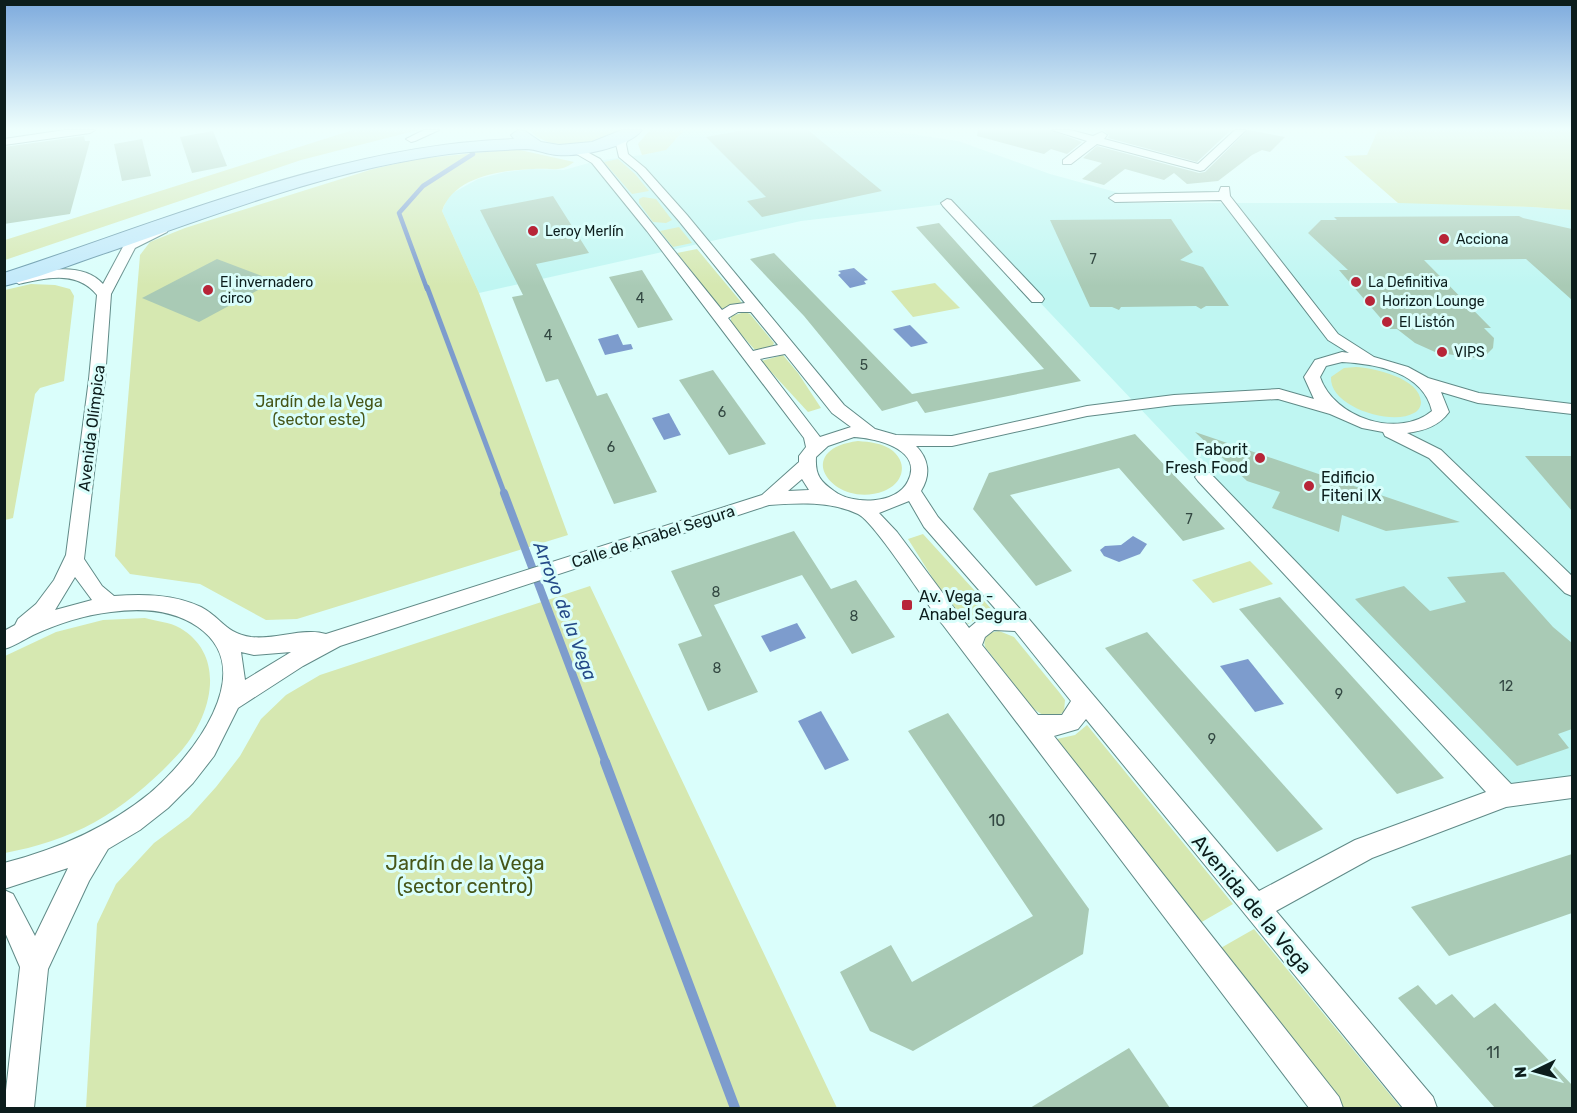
<svg xmlns="http://www.w3.org/2000/svg" width="1577" height="1113" font-family="Rubik,sans-serif">
	<style>
		.built { fill: #bff6f2 }
		.green { fill: #d6e8b1 }
		.water { fill: #7d9ccd }
		.lines { fill: none; stroke-linecap: round; stroke-linejoin: round }
		.stream-far3 { stroke: #7d9ccd; stroke-width: 4.5 }
		.stream-far2 { stroke: #7d9ccd; stroke-width: 5 }
		.stream-far1 { stroke: #7d9ccd; stroke-width: 8 }
		.stream { stroke: #7d9ccd; stroke-width: 10 }
		.building { fill: #a9cab5 }
		.street-casing { stroke: #608a87; stroke-width: 2 }
		.primary-casing { stroke: #6898aa; stroke-width: 2 }
		.street { fill: #fff; fill-rule: evenodd }
		.primary { fill: #c2e9fa; fill-rule: evenodd }
		.poi-dot { fill: #b72538; stroke: #dafefb; stroke-width: 2 }
		.labels { text-anchor: middle; stroke-width: 6; stroke-linejoin: round; paint-order: stroke }
		.far-poi-label { font-size: 14px; fill: #0c1d1c; stroke: #dafefb; text-anchor: start }
		.number-label { font-size: 14px; fill: #334842 }
		.park-label { font-size: 16px; fill: #465618; stroke: #dafefb }
		.street-label { font-size: 16px; fill: #0c1d1c; stroke: #dafefb }
		.poi-label { font-size: 16px; fill: #0c1d1c; stroke: #dafefb; text-anchor: start }
		.near-number-label { font-size: 16px; fill: #334842 }
		.water-label { font-size: 18px; font-style: italic; fill: #244a87; stroke: #dafefb }
		.near-park-label { font-size: 20px; fill: #465618; stroke: #dafefb }
		.near-street-label { font-size: 20px; fill: #0c1d1c; stroke: #dafefb }
	</style>
	<rect width="100%" height="100%" fill="#dafefb"/>
	<path class="built" d="M684,130H885L958,141L1050,174L1123,194L1128,203H1418L1532,207L1572,210V787L1506,796L947,204L801,221L479,293L442,211L449,195L478,179L505,172L531,169L564,170L596,161L649,154L676,139Z"/>
	<g class="green">
		<path d="M353,130H418L301,160L5,260V240Z"/>
		<path d="M530,130H623C599,142 549,155 530,130Z"/>
		<path d="M650,130H684L666,150L642,155L638,144Z"/>
		<path d="M1378,130H1572V210L1532,207L1398,203L1344,156L1367,155Z"/>
		<path d="M506,150H520L574,162C560,173 551,168 534,169C503,170 454,176 442,211L479,293L568,535L297,619L266,620L200,584L130,574L115,556L140,255L150,242L185,228L373,169L416,159Z"/>
		<path d="M618,159L635,174L649,191L632,194L604,162Z"/>
		<path d="M643,197L656,199L672,220L666,223L653,222L639,203V199Z"/>
		<path d="M679,227L692,243L673,247L660,231Z"/>
		<path d="M697,249L742,303L721,309L677,253Z"/>
		<path d="M935,283L960,308L913,317L891,291Z"/>
		<path d="M31,284L55,285L70,289L74,296L64,381L40,388L35,394L13,518L5,520V290Z"/>
		<path d="M745,312L750,314L774,343L772,348L755,350L731,323V316Z"/>
		<path d="M783,355L798,373L821,408L808,412L761,361Z"/>
		<path d="M1356,367C1374,368 1420,378 1421,402C1421,407 1418,411 1414,413C1392,426 1329,407 1331,377L1344,368Z"/>
		<path d="M858,441C870,442 883,443 893,451C909,465 902,484 884,491C835,510 789,450 858,441Z"/>
		<path d="M923,534L995,613L985,614L968,624L937,585L908,539Z"/>
		<path d="M1250,561L1273,584L1213,603L1192,580Z"/>
		<path d="M590,586L837,1108H86L97,924L116,884L154,843L189,817L216,787L240,756L261,719L286,695L320,675Z"/>
		<path d="M145,618C155,621 170,622 180,628C227,656 212,714 182,750C157,778 127,804 95,822C66,838 36,847 5,853V656L56,632L103,620Z"/>
		<path d="M999,631L1014,637L1059,692L1065,700L1064,712C1051,720 1041,716 1031,706L985,647C982,636 990,632 999,631Z"/>
		<path d="M1087,725L1233,904L1200,923L1057,739L1075,735Z"/>
		<path d="M1254,929L1401,1108H1344L1219,949Z"/>
	</g>
	<g class="water">
		<path d="M854,268L868,280L864,281L866,284L850,288L838,275L841,273L838,271Z"/>
		<path d="M910,325L928,343L911,347L893,329Z"/>
		<path d="M618,334L623,345L631,344L633,349L605,355L598,339Z"/>
		<path d="M669,413L681,435L664,440L652,418Z"/>
		<path d="M1133,536L1147,544L1140,554L1119,562L1104,556L1100,550L1105,546L1121,545Z"/>
		<path d="M797,623L806,638L770,652L761,636Z"/>
		<path d="M1248,659L1284,704L1255,712L1220,666Z"/>
		<path d="M821,711L849,760L825,770L798,721Z"/>
	</g>
	<g class="lines">
		<path class="stream-far3" d="M427,289L399,213L423,186L473,154"/>
		<path class="stream-far2" d="M427,287L505,495"/>
		<path class="stream-far1" d="M504,493L606,763"/>
		<path class="stream" d="M605,762L735,1108"/>
	</g>
	<g class="building">
		<path d="M745,130H808L882,191L762,217L747,201L766,197L706,137Z"/>
		<path d="M978,130H1050L1082,142L1067,154L1051,149L1044,154L977,136Z"/>
		<path d="M1103,130H1231L1197,162L1108,138L1109,135Z"/>
		<path d="M1248,130L1285,137L1270,152L1262,150L1252,155L1218,181L1187,184L1174,173L1164,180L1125,169L1104,185L1082,179L1102,163L1083,158L1097,146L1199,173L1205,172Z"/>
		<path d="M213,131L227,166L192,173L180,137Z"/>
		<path d="M84,136L85,141H90L70,214L4,224V147Z"/>
		<path d="M142,139L151,176L122,181L114,144Z"/>
		<path d="M553,196L589,253L536,264L597,396L607,393L657,492L614,504L558,379L546,382L512,297L523,295L480,210Z"/>
		<path d="M1519,216L1523,218L1572,229V300L1526,259L1424,260L1491,328H1484L1494,338L1493,348L1486,355L1472,358L1435,352L1415,343L1397,329H1390L1339,270H1348L1308,233L1321,220H1337L1334,217Z"/>
		<path d="M1171,219L1193,252L1180,260L1203,267L1229,306H1206L1201,309L1196,306L1121,307L1119,310L1112,307H1090L1050,220Z"/>
		<path d="M939,223L1001,292L1081,381L925,413L917,401L882,411L804,316L750,259L774,253L912,394L1044,369L916,227Z"/>
		<path d="M217,259L275,281L199,322L142,298Z"/>
		<path d="M642,270L673,320L638,328L609,277Z"/>
		<path d="M713,370L766,444L729,455L679,380Z"/>
		<path d="M1195,432L1460,522L1386,531L1342,515L1339,532L1272,508L1280,492L1247,481Z"/>
		<path d="M1135,434L1225,529L1183,541L1119,468L1010,495L1072,571L1036,586L973,509L989,473Z"/>
		<path d="M1525,456H1572V511Z"/>
		<path d="M794,531L831,589L856,580L895,637L852,654L802,575L714,605L758,692L708,711L678,644L702,636L671,571Z"/>
		<path d="M1504,572L1553,627L1572,643V729L1558,734L1569,748L1517,766L1355,599L1404,586L1430,611L1466,602L1447,577Z"/>
		<path d="M1280,597L1444,778L1397,794L1239,609Z"/>
		<path d="M1147,632L1323,829L1277,852L1105,648Z"/>
		<path d="M948,713L1089,909L1083,954L913,1051L870,1031L840,972L891,945L912,982L1033,916L908,731Z"/>
		<path d="M1572,854V913L1449,956L1411,907Z"/>
		<path d="M1418,985L1436,1005L1452,994L1474,1018L1495,1003L1572,1085V1108H1495L1398,998Z"/>
		<path d="M1129,1048L1170,1108H1030Z"/>
	</g>
	<g class="lines">
		<defs>
			<g id="street">
				<path d="M65,130H95L90,133L4,145V139Z"/>
				<path d="M424,130H439L415,141L411,142L406,139Z"/>
				<path d="M1052,130H1070L1093,136L1102,132L1107,135L1104,139L1198,164L1235,130H1246L1204,170L1200,171L1097,144L1071,164H1063V160L1087,141Z"/>
				<path d="M623,135L628,138L626,144L628,154L645,168L687,215L844,405L875,429L896,435L952,436L1087,406L1174,395L1279,389L1314,399L1304,377L1315,360L1342,352L1349,353L1328,340L1221,200L1115,202L1109,198L1115,194L1219,192L1221,187H1229L1230,196L1338,334L1374,357L1408,367L1428,378L1479,393L1572,404V414L1478,403L1441,392L1449,412C1439,426 1424,431 1407,433L1441,450L1572,576V596L1565,593L1429,458L1385,436L1383,432L1362,428L1330,414L1278,399L1174,405L1087,416L952,446H916C929,459 931,475 921,491L938,517L1028,618L1259,891L1355,840L1486,792L1198,481L1195,477L1198,473H1210L1511,784L1572,776V798L1506,807L1372,858L1276,911L1433,1097L1437,1108H1403L1086,719L1078,729L1054,736L1339,1097L1343,1108H1309C1187,947 1065,786 943,625C928,606 874,521 858,514C830,501 799,503 769,505L340,646L303,666L238,708L214,756L193,783L168,808L140,830L108,849L89,881L48,969L34,1108H4L20,967L4,930V890L13,894L35,936L68,868L4,889V863C58,849 107,828 150,793C191,758 261,671 198,627C172,609 141,608 111,612C84,615 57,624 33,635C23,640 15,646 4,649V631L15,625L18,619L36,604L54,580L66,555L89,379L97,295C77,270 46,278 19,284L12,280L14,277C40,271 82,260 103,284L125,243L157,226H167L168,229L167,232L135,248L111,294L105,379L84,559L102,586L114,596C143,594 174,594 201,607C223,619 225,633 251,637C274,640 305,627 326,634L762,495L799,462V456L806,447L804,438L647,231L592,163L568,149L570,147H578L600,159L722,310L730,305L745,303L679,221L637,172L619,157L616,144L619,136ZM738,312H751L778,345L753,351L728,318ZM785,354L832,413L851,427L820,437L760,359ZM1342,362C1377,364 1423,372 1432,411C1398,439 1334,418 1320,377L1326,366ZM854,437C875,438 924,449 908,481C897,505 852,505 834,491C820,481 815,475 816,457L828,446ZM802,479L809,490L788,491ZM909,501L924,527L999,613L982,617L969,628L897,532L879,513ZM75,577L92,600L55,610ZM994,630L1015,631L1071,701L1062,715H1038L982,645L985,637ZM241,652L254,655L291,652L245,680Z"/>
				<path d="M947,199L951,200L1042,296L1044,299L1042,302H1032L943,206L941,203Z"/>
			</g>
			<path id="primary" d="M518,130L525,131L541,142L559,145L592,142L622,130H642C628,148 579,157 557,155C546,154 536,149 526,149C500,150 474,151 449,154C334,169 225,211 117,249C80,261 42,277 4,286V273C166,220 344,144 514,139L511,135Z"/>
		</defs>
		<use href="#street" class="street-casing"/>
		<use href="#primary" class="primary-casing"/>
		<use href="#street" class="street"/>
		<use href="#primary" class="primary"/>
	</g>
	<linearGradient id="sky" x2="0" y2="1"><stop stop-color="#7daadd"/><stop offset="0.45" stop-color="#eefffd"/><stop offset="1" stop-color="#eefffd" stop-opacity="0"/></linearGradient>
	<rect width="1577" height="286" fill="url(#sky)"/>
	<g class="poi-dot">
		<circle cx="533" cy="231" r="6"/>
		<circle cx="1444" cy="239" r="6"/>
		<circle cx="1356" cy="282" r="6"/>
		<circle cx="208" cy="290" r="6"/>
		<circle cx="1370" cy="301" r="6"/>
		<circle cx="1387" cy="322" r="6"/>
		<circle cx="1442" cy="352" r="6"/>
		<circle cx="1260" cy="458" r="6"/>
		<circle cx="1309" cy="486" r="6"/>
		<rect x="901" y="599" width="12" height="12" rx="3"/>
	</g>
	<g class="labels">
		<g class="far-poi-label">
			<text x="545" y="236">Leroy Merlín</text>
			<text x="1456" y="244">Acciona</text>
			<text x="220" y="287">El invernadero<tspan x="220" dy="16">circo</tspan></text>
			<text x="1368" y="287">La Definitiva</text>
			<text x="1382" y="306">Horizon Lounge</text>
			<text x="1399" y="327">El Listón</text>
			<text x="1454" y="357">VIPS</text>
		</g>
		<g class="number-label">
			<text x="1093" y="264">7</text>
			<text x="640" y="303">4</text>
			<text x="548" y="340">4</text>
			<text x="864" y="370">5</text>
			<text x="722" y="417">6</text>
			<text x="611" y="452">6</text>
			<text x="1189" y="524">7</text>
			<text x="716" y="597">8</text>
			<text x="854" y="621">8</text>
			<text x="717" y="673">8</text>
			<text x="1506" y="691">12</text>
			<text x="1339" y="699">9</text>
			<text x="1212" y="744">9</text>
		</g>
		<g class="park-label">
			<text x="319" y="407">Jardín de la Vega<tspan x="319" dy="18">(sector este)</tspan></text>
		</g>
		<g class="street-label">
			<text transform="translate(91 428) rotate(-83)" y="6">Avenida Olímpica</text>
			<text transform="translate(653 536) rotate(-18)" y="6">Calle de Anabel Segura</text>
		</g>
		<g class="poi-label">
			<text x="1248" y="455" text-anchor="end">Faborit<tspan x="1248" dy="18">Fresh Food</tspan></text>
			<text x="1321" y="483">Edificio<tspan x="1321" dy="18">Fiteni IX</tspan></text>
			<text x="919" y="602">Av. Vega -<tspan x="919" dy="18">Anabel Segura</tspan></text>
		</g>
		<g class="near-number-label">
			<text x="997" y="826">10</text>
			<text x="1493" y="1058">11</text>
		</g>
		<g class="water-label">
			<text transform="translate(565 611) rotate(69)" y="6">Arroyo de la Vega</text>
		</g>
		<g class="near-park-label">
			<text x="465" y="870">Jardín de la Vega<tspan x="465" dy="23">(sector centro)</tspan></text>
		</g>
		<g class="near-street-label">
			<text transform="translate(1252 904) rotate(50)" y="7">Avenida de la Vega</text>
		</g>
	</g>
	<rect width="1577" height="1113" fill="none" stroke="#0c1d1c" stroke-width="12"/>
	<g transform="translate(1535 1071) rotate(265)" stroke="#dafefb" stroke-width="4.5" paint-order="stroke">
	<path d="M0-4.5L10 22L0 15L-10 22Z" fill="#0c1d1c"/>
	<text y="-9" font-size="16" font-weight="bold" text-anchor="middle" fill="#0c1d1c">N</text>
	</g>
</svg>
